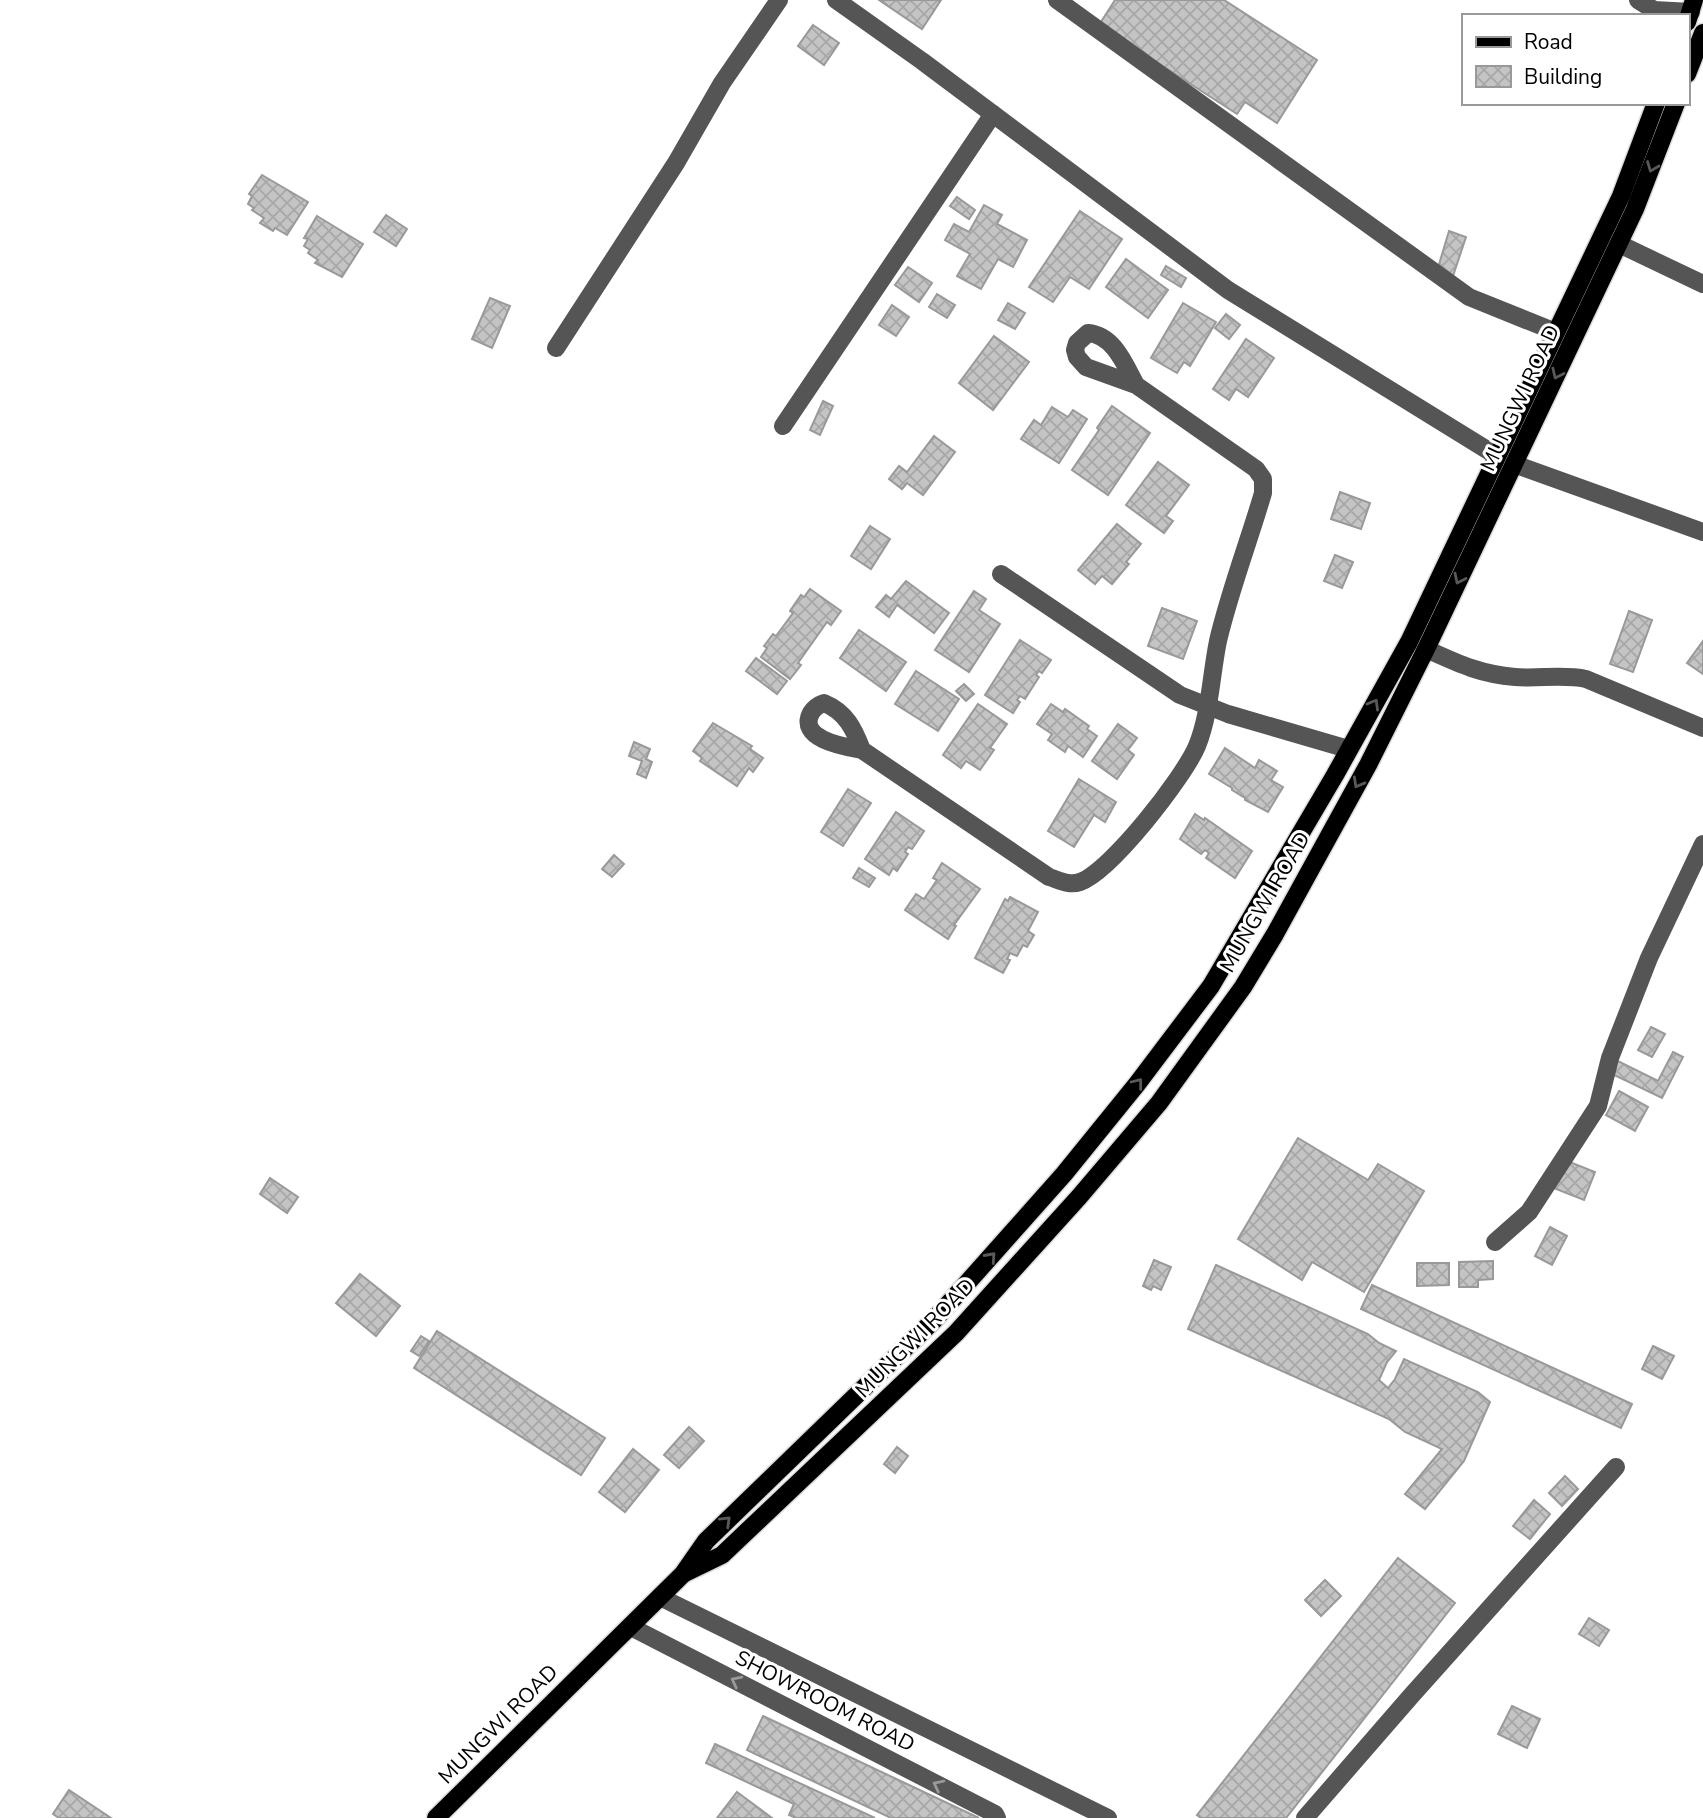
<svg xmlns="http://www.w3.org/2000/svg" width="1703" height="1818" viewBox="0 0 1703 1818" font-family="'Nunito Sans',sans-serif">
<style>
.building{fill:url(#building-cross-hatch);stroke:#999;stroke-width:2}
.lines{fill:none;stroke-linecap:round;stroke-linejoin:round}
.major-casing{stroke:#dbdbdb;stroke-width:21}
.minor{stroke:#555;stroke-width:18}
.major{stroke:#000;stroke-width:18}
.oneway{stroke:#595959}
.oneway2{stroke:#999}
.labels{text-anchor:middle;stroke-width:6;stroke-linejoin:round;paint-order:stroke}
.street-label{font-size:21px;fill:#000;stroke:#fff}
</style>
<defs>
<pattern id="building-cross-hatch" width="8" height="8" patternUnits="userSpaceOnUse" patternTransform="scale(1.75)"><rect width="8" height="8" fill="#c4c4c4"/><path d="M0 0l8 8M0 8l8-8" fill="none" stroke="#a7a7a7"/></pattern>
</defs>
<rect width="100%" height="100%" fill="#fff"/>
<g class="building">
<polygon points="879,0 941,0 922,29"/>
<polygon points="1115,0 1224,0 1317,60 1277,123 1245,102 1237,114 1099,25"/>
<polygon points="813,25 839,43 824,65 798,46"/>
<polygon points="262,175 308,202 287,235 275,228 273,231 260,223 264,218 252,210 254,208 248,204 252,196 249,194"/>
<polygon points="957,197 975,210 969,219 950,206"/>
<polygon points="984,205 1002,215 997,224 1027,240 1013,267 998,259 981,289 957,276 970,254 945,240 954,224 969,232"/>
<polygon points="1080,211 1122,239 1089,289 1070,277 1053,302 1029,287"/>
<polygon points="386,215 407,229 396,246 374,232"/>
<polygon points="317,216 363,244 342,277 315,263 318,260 308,253 310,250 304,246 308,239 304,238"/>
<polygon points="1449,231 1466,237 1453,276 1437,271"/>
<polygon points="1126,259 1168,290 1148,318 1106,287"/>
<polygon points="1166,266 1186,278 1181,287 1161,275"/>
<polygon points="908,267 932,283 919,302 895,285"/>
<polygon points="937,294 955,305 947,318 929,307"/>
<polygon points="490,298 510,306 492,348 472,339"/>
<polygon points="1008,303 1025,313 1015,329 998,320"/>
<polygon points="1183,303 1216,322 1190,366 1184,362 1177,373 1151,358"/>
<polygon points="892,305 909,317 896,336 879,325"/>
<polygon points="1226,314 1240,325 1229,339 1215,328"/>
<polygon points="994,336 1029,362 993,410 959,383"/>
<polygon points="1246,339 1274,358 1248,397 1236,389 1229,400 1213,389"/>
<polygon points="823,401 833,406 820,435 810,430"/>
<polygon points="1112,406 1150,433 1108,495 1072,470 1099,430 1097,428"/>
<polygon points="1052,407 1068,417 1073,410 1087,419 1059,463 1021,439 1034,420 1041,425"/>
<polygon points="934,436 955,452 923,495 907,483 902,489 889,479 899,466 907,472"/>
<polygon points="1158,462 1189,485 1166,516 1173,521 1164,533 1126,505"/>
<polygon points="1340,492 1370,503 1361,529 1331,519"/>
<polygon points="1117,524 1141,544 1126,562 1129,564 1112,584 1102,576 1095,584 1078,570"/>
<polygon points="870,526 890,539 871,569 851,556"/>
<polygon points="1335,555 1353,562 1342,588 1324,581"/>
<polygon points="906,581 949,613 934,633 897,605 889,617 876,607 886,595 891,599"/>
<polygon points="810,589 841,611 831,625 827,622 798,663 801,665 790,679 761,657 767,648 764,646 773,634 776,636 793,613 790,611 801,595 804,597"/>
<polygon points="974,591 986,599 979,610 1000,624 969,672 935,650"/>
<polygon points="1162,608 1197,621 1183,659 1148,646"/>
<polygon points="1629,611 1652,620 1633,672 1610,664"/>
<polygon points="859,630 906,662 886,691 840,658"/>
<polygon points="1020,640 1051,660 1042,673 1039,671 1036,675 1039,677 1025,699 1020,696 1017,700 1020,702 1013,713 985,695"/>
<polygon points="1703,641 1703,674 1687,663"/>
<polygon points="756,658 787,681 777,694 746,671"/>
<polygon points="916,671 959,699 938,731 895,704"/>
<polygon points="964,684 974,694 966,701 956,691"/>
<polygon points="978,704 1007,724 990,748 994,750 980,770 966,761 961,768 943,755"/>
<polygon points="1051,704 1063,712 1065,709 1089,726 1087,729 1097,736 1083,757 1068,746 1065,752 1048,740 1052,734 1037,724"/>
<polygon points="713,723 752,746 750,749 763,758 753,772 749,768 737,786 700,761 702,758 693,751"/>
<polygon points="1118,724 1137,738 1128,750 1134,755 1117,779 1092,761"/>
<polygon points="634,742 650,749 646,759 652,762 646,778 637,774 642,761 629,756"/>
<polygon points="1225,748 1255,768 1259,760 1277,771 1271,780 1283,787 1268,812 1245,800 1245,798 1232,790 1232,788 1209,774"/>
<polygon points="1079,779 1116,802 1105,822 1094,815 1074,847 1048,831"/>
<polygon points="848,789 871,803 843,846 821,832"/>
<polygon points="896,812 924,831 912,849 908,847 905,852 908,854 897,871 893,868 889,875 865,859"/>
<polygon points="1195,814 1204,820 1205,818 1252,851 1235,878 1206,858 1209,853 1205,850 1201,854 1180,839"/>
<polygon points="614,855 624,864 612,877 602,869"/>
<polygon points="942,863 980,889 954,925 956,926 948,939 905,910 916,894 924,899 937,880 933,878"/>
<polygon points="859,868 875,878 869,887 853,878"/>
<polygon points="1010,897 1038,912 1028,931 1034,935 1027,947 1023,945 1017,956 1010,953 1007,959 1010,960 1003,973 975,958 1005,899 1008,901"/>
<polygon points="1651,1027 1665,1034 1652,1057 1638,1050"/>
<polygon points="1673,1052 1683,1057 1662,1098 1610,1073 1616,1060 1658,1081"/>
<polygon points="1619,1091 1648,1107 1635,1131 1606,1115"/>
<polygon points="1298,1138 1368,1180 1378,1164 1424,1191 1364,1292 1312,1262 1302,1280 1238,1239"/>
<polygon points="1562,1159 1595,1172 1584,1200 1551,1187"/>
<polygon points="270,1178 298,1197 287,1213 260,1194"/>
<polygon points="1550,1227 1567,1236 1552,1265 1535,1256"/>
<polygon points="1154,1260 1171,1267 1161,1290 1153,1286 1151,1290 1143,1286"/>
<polygon points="1493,1261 1493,1279 1478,1280 1478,1287 1459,1287 1459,1262"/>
<polygon points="1417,1263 1449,1263 1449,1285 1417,1286"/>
<polygon points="1216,1265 1368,1334 1379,1343 1396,1351 1387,1362 1379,1380 1388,1388 1395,1379 1404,1359 1478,1392 1490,1402 1464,1461 1425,1509 1405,1494 1442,1449 1405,1432 1389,1419 1188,1329"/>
<polygon points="360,1274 400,1306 376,1336 336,1303"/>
<polygon points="1372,1285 1632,1404 1621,1428 1361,1309"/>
<polygon points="437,1331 605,1438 581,1475 414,1368"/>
<polygon points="421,1336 429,1341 419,1356 411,1351"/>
<polygon points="1653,1346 1674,1356 1662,1379 1642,1369"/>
<polygon points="689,1427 704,1441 679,1468 664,1455"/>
<polygon points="897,1447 908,1456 895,1473 884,1464"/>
<polygon points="633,1449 659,1470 625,1512 599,1492"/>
<polygon points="1565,1476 1578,1489 1562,1506 1549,1493"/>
<polygon points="1534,1500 1550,1514 1530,1539 1513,1526"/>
<polygon points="1398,1558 1455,1603 1286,1818 1201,1818 1197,1815"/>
<polygon points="1325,1580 1341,1596 1321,1616 1305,1600"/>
<polygon points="1589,1618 1609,1630 1599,1646 1579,1634"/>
<polygon points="1512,1706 1540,1719 1527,1748 1498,1734"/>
<polygon points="763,1716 979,1818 891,1818 747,1750"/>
<polygon points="715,1744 875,1818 796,1818 789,1815 794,1804 706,1763"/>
<polygon points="69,1790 111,1818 59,1818 53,1814"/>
<polygon points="737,1792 772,1818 717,1818"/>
</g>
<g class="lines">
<defs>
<g id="major">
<polyline points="1687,22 1694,0"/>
<polyline points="1687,74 1703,33"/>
<polyline points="685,1573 722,1555 956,1333 1079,1197 1159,1103 1243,987 1275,934 1368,765 1426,649 1635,209 1676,103"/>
<polyline points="436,1818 683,1574 706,1541 935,1319 1064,1174 1137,1084 1211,986 1335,775 1409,642 1621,196 1656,103"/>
</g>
</defs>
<use href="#major" class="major-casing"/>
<g class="minor">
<polyline points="836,0 922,61 1228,290 1497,456"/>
<polyline points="1057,0 1469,297 1556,332"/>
<polyline points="1638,0 1654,10 1691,12"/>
<polyline points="1619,244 1703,284"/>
<polyline points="556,348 676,163 722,83 779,0"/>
<polyline points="783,426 993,114"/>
<polyline points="1514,464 1703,532"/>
<polyline points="1001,574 1180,695 1228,714 1348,749"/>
<path d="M1426 649C1457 663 1479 674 1515 677 1539 679 1563 674 1586 679L1703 728"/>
<path d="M862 750C854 729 846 712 824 703 818 705 814 708 811 713 797 740 847 747 862 750L1049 877C1059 880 1069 886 1080 882 1111 871 1184 777 1197 746 1210 714 1211 675 1218 641 1229 593 1249 541 1263 493V479L1256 469 1136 385 1086 367 1077 357 1075 350 1077 343 1088 333C1114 335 1125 365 1136 385"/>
<polyline points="1495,1242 1529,1212 1598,1106 1610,1058 1649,958 1703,844"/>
<polyline points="660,1597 1108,1818"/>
<polyline points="631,1627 995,1814 997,1818"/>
<polyline points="1305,1818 1411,1696 1616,1467"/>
</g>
<use href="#major" class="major"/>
</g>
<defs><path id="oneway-chevron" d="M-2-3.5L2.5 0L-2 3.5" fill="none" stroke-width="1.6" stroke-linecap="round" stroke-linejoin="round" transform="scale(1.75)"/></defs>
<g class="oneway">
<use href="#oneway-chevron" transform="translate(1652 167) rotate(111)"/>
<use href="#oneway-chevron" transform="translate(1557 374) rotate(115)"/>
<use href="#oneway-chevron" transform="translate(1459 579) rotate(116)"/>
<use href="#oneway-chevron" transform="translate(1374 704) rotate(-60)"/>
<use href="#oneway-chevron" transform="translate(1358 783) rotate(119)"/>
<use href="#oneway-chevron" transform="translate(1138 1083) rotate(-52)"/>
<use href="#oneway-chevron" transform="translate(991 1257) rotate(-48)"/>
<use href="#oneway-chevron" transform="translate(726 1521) rotate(-44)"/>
</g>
<g class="oneway2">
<use href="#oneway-chevron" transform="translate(736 1681) rotate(-153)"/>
<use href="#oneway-chevron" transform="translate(938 1785) rotate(-153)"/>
</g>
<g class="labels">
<g class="street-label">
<text transform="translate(1520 398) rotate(-65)" y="7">MUNGWI ROAD</text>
<text transform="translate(1265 902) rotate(-60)" y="7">MUNGWI ROAD</text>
<text transform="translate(915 1338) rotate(-45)" y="7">MUNGWI ROAD</text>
<text transform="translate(825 1701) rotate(27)" y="7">SHOWROOM ROAD</text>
<text transform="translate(498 1724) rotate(-45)" y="7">MUNGWI ROAD</text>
</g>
</g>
<rect x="1462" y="14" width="228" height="91" fill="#ffffff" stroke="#999999" stroke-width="2"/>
<rect x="1476" y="37" width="35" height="10" fill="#000000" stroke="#999999" stroke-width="2"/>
<text x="1524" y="49" font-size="21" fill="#000000">Road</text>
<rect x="1476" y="66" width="35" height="21" fill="url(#building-cross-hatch)" stroke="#999999" stroke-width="2"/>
<text x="1524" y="84" font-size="21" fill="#000000">Building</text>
</svg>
